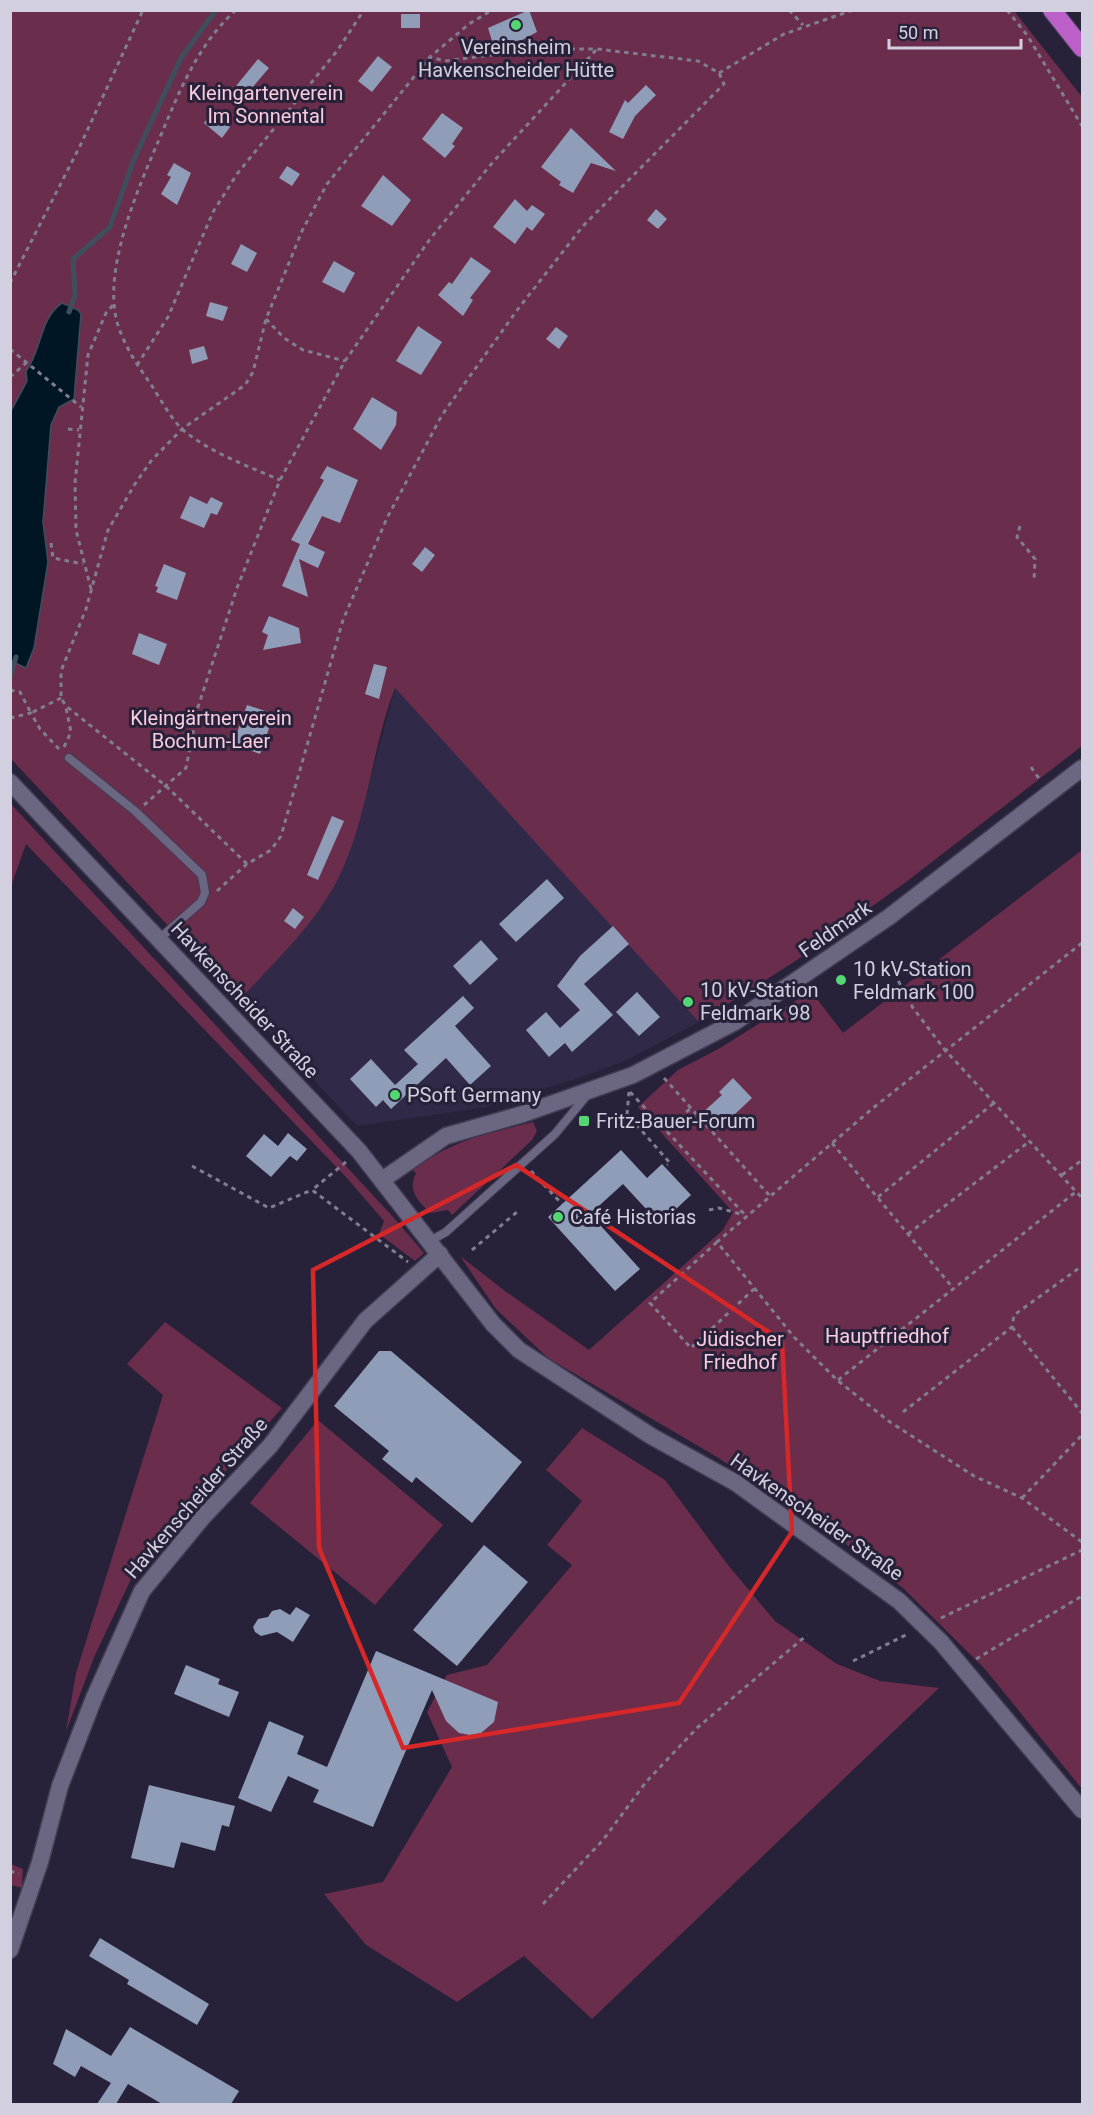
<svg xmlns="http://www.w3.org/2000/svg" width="1093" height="2115" viewBox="0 0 1093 2115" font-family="Roboto,sans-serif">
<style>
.built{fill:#302a48}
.green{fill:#6a2e4c}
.water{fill:#001625;stroke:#3f4e5d;stroke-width:1.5}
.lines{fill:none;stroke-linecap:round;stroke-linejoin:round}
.stream{stroke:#3f4e5d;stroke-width:5}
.building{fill:#8f9db9}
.lane-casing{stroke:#423d52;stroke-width:10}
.street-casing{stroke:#423d52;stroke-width:19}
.highway-casing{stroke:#423d52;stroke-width:20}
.path{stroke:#817e91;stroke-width:3;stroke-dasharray:4.5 4.5;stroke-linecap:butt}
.lane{stroke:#6b6682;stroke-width:8}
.street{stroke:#6b6682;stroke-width:16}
.highway{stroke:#ba60c8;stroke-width:18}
.street-bridge-casing{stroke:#423d52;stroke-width:19;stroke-linecap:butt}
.street-bridge{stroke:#6b6682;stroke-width:16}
.marked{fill:none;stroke:#d62828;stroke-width:4.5;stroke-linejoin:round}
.poi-dot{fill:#54d672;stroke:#272139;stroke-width:2}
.labels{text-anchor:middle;stroke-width:6;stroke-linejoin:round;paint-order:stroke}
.poi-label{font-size:20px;fill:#d2d0e0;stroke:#272139;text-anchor:start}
.park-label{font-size:20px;fill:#faccdf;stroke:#272139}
.street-label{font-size:20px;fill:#d2d0e0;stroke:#272139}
</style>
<rect width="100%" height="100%" fill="#272139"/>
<polygon class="built" points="395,688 568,876 797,960 699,1022 629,1059 588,1075 487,1107 357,1126 239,1001 323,904 342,867 356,832"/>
<g class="green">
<path d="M11 11H1014L1082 97V746L906 882 797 960 699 1022 395 688C368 758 367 841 323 904 300 939 267 969 239 1001L11 759Z"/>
<polygon points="11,804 394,1218 424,1253 415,1261 379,1234 384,1221 346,1177 26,844 11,886"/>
<polygon points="1082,850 1082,1789 985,1669 903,1588 843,1542 717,1457 548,1358 496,1309 460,1256 505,1291 589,1350 723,1230 733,1212 638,1107 678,1070 720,1048 811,991 843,1033"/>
<path d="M533 1122 537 1131 532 1140 452 1215 448 1210 431 1213C418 1202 407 1190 416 1173L412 1170C454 1139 484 1135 533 1122Z"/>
<polygon points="165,1322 282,1408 133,1575 95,1655 66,1731 76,1673 163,1395 127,1364"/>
<polygon points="318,1420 443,1525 375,1605 250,1503"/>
<polygon points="582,1428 665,1480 728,1565 775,1621 837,1664 880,1681 939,1688 592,2019 524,1956 457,2002 366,1945 324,1894 383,1882 452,1767 427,1712 447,1675 487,1665 572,1565 547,1545 582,1501 546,1470"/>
<polygon points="11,1864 23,1869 22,1888 11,1885"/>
</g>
<path class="water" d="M62 303 78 310 81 314 74 399 59 407 51 425 43 522 48 562 34 648 26 668 11 661V411L27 381 26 371C41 353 40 317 62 303Z"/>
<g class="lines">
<g class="stream">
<polyline points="69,312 75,296 73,259 110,227 134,159 181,58 216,10"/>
<polyline points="10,677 16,657"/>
</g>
</g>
<g class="building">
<polygon points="529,10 537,32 522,40 493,44 488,28"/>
<rect x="401" y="14" width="19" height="14"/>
<polygon points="378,56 392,67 372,92 358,81"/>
<polygon points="258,59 269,68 246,95 236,86"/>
<polygon points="646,85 656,95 635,116 623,139 609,132 625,100 628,103"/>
<polygon points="212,112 230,127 222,138 204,123"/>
<polygon points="442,113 463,128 452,144 455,146 445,158 422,139"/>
<polygon points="571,128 616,171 591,163 573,193 559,185 561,182 541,167"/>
<polygon points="174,163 191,173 177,205 161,194 171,177 167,175"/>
<polygon points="287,166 300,174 292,186 279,178"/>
<polygon points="383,175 411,200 392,226 361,206"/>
<polygon points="515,199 527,211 532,205 545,214 532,231 527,227 515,244 493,227"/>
<polygon points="656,209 667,219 658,229 647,220"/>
<polygon points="241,244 257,253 247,272 231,264"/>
<polygon points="471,257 491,271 470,298 473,300 463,316 438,295 449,282 452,284"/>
<polygon points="334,261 355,273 344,293 322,282"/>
<polygon points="210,302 228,307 223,321 206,316"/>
<polygon points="418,326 442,342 421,375 396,361"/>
<polygon points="556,327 568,336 559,349 546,339"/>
<polygon points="204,346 208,359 192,364 189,350"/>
<polygon points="372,397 397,412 396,425 381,450 353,429"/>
<polygon points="327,466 358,480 340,523 322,516 308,544 325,552 318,568 299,559 308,597 282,586 300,544 291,540 324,480 320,478"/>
<polygon points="190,496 207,504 211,497 223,503 217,515 211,513 204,528 180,518"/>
<polygon points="425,547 435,555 422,572 412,564"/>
<polygon points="164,564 186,573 177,600 156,592 158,587 155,586"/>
<polygon points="269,616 299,628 301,643 263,650 268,635 262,632"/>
<polygon points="139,633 167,644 159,665 132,654"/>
<polygon points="374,664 387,667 379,699 365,694"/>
<polygon points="247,705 274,714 260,754 233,744"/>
<polygon points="332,816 344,821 318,880 307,875"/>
<polygon points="547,879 564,898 516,942 499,924"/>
<polygon points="293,908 304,917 295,929 284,921"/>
<polygon points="613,926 629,944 584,984 613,1015 572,1052 565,1043 549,1057 526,1030 546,1012 560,1028 580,1010 557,986 580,956"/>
<polygon points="481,940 498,959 470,985 453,966"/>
<polygon points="637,992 660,1017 639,1036 616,1012"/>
<polygon points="463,996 474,1008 455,1026 491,1066 470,1085 446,1058 391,1109 383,1100 376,1107 350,1079 371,1059 395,1085 418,1064 404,1050"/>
<polygon points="733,1078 752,1098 717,1131 701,1114 722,1095 719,1092"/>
<polygon points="288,1133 307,1149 297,1161 290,1156 271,1177 246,1156 264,1134 278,1146"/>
<polygon points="621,1150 647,1178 662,1164 691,1195 660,1224 623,1184 590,1214 640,1269 615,1291 548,1217"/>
<polygon points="379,1351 391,1351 522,1462 472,1523 416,1477 412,1483 382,1459 389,1451 334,1406"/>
<polygon points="484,1545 528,1582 457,1666 413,1630"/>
<polygon points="296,1607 310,1615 293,1642 277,1632 261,1636 255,1632 253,1627 258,1619 268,1617 272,1611 280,1609 290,1615"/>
<polygon points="376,1651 498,1702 494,1722 481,1733 470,1735 459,1733 446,1721 432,1690 373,1827 313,1802 319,1790 288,1776 271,1812 238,1798 269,1721 304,1736 297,1754 327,1767"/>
<polygon points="186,1665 220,1679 218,1684 239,1692 229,1717 174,1694"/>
<polygon points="149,1785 235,1806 229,1827 222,1825 215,1851 181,1842 174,1868 131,1858"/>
<polygon points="100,1938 209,2004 197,2025 127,1984 129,1980 89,1956"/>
<polygon points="130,2027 239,2091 231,2104 162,2104 128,2084 116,2104 97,2104 111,2083 81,2066 75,2077 53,2064 66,2029 111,2056"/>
</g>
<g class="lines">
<defs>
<g id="lane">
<polyline points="69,758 135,811 202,875 205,893 201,902 159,939"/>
<polyline points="430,1241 446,1232 555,1134 588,1094"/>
</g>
<g id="street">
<polyline points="10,782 359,1151 493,1324 519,1350 651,1436 736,1483 899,1601"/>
<polyline points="382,1180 446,1136 523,1114 633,1075 735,1022 889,917 1082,768"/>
<polyline points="941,1642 1082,1810"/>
<polyline points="10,1950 40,1862 60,1786 94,1698 142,1591 203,1517 270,1446 365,1321 440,1254"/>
</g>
<polyline id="highway" points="1052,10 1082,48"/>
</defs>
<use href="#lane" class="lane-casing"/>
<use href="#street" class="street-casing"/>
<use href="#highway" class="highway-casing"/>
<g class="path">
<path d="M236 10C196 46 178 95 158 142 137 191 103 269 117 322 124 346 138 366 152 386 161 400 171 419 183 430 211 453 248 466 280 480"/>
<polyline points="789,10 803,25"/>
<polyline points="1007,10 1027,35 1082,126"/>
<polyline points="719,73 784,34 853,10"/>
<polyline points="10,283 80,146 143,10"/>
<polyline points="266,319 284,338 303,350 345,361"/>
<polyline points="10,349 81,407"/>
<polyline points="137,365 168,317 213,212 237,174 337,51 364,10"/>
<polyline points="10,377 26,363"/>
<polyline points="68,429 79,430"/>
<polyline points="1020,526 1017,537 1035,559 1034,580"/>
<polyline points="51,543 53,558 83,564"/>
<polyline points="91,589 76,530 75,483 88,355 106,313 113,305"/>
<polyline points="10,690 20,692 31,713 61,698"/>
<polyline points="10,718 31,713 40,729 61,751"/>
<polyline points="64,747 71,732 66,708"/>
<polyline points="1031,767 1040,780"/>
<polyline points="144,805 186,768 198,707 237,588 280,480 345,361 430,239 493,162 597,49"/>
<polyline points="247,864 166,786 66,706 61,698 61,671 86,609 108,530 135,484 151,461 182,429 245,385 253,372 266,319 302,231 327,184 430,57 469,24 492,10"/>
<polyline points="217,891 247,864 271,850 281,836 343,620 387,518 442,415 518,309 583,226 724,84 719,73 698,61 597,49 538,49 445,61 430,57"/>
<polyline points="1082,943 873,1108 717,1242 794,1337 837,1380 890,1422 974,1476 1022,1498 1082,1542"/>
<polyline points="894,973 913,1008 945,1050 1082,1198"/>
<polyline points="664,1078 769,1195"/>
<polyline points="629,1092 627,1114 670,1163 667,1165"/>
<polyline points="630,1092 746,1216"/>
<polyline points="666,1130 691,1108"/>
<polyline points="832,1143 953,1288"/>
<polyline points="346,1162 312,1190 408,1262"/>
<polyline points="192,1166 269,1208 312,1190"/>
<polyline points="531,1171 562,1204"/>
<polyline points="1062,1175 1082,1160"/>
<polyline points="878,1197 994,1103"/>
<polyline points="709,1210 719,1208 744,1215"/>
<polyline points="908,1234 1030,1141"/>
<polyline points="717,1242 650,1303 691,1348 754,1289"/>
<polyline points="472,1250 517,1212"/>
<polyline points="1012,1327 1082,1413"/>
<polyline points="838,1380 1077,1191"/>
<polyline points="903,1412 1012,1327 1014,1315 1082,1266"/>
<polyline points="1022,1498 1082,1435"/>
<polyline points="941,1618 1082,1550"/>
<polyline points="976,1659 1082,1596"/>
<polyline points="853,1661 908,1634"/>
<polyline points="10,1871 19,1874"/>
<polyline points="543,1904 603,1840 646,1782 697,1728 807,1635"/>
</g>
<use href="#lane" class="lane"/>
<use href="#street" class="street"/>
<use href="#highway" class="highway"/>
<defs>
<polyline id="street-bridge" points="899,1601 941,1642"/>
</defs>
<use href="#street-bridge" class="street-bridge-casing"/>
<use href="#street-bridge" class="street-bridge"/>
</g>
<path class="marked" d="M516 1165 782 1341 792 1532 679 1703 403 1748 319 1548 313 1270Z"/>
<g class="poi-dot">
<circle cx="516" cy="25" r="6"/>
<circle cx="841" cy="980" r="6"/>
<circle cx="688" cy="1002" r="6"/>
<circle cx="395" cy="1095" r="6"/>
<rect x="578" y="1115" width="12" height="12" rx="3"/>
<circle cx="558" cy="1217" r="6"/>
</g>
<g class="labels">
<g class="poi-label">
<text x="516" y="54" text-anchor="middle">Vereinsheim<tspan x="516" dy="23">Havkenscheider Hütte</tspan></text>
<text x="853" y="976">10 kV-Station<tspan x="853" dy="23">Feldmark 100</tspan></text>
<text x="700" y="997">10 kV-Station<tspan x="700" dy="23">Feldmark 98</tspan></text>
<text x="407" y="1102">PSoft Germany</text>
<text x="596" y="1128">Fritz-Bauer-Forum</text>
<text x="570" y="1224">Café Historias</text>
</g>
<g class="park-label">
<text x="266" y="100">Kleingartenverein<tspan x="266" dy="23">Im Sonnental</tspan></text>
<text x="211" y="725">Kleingärtnerverein<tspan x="211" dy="23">Bochum-Laer</tspan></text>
<text x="887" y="1343">Hauptfriedhof</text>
<text x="740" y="1346">Jüdischer<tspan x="740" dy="23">Friedhof</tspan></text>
</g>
<g class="street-label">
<text transform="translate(835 929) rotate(-35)" y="7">Feldmark</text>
<text transform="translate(245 1000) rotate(47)" y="7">Havkenscheider Straße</text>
<text transform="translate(196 1498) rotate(-49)" y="7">Havkenscheider Straße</text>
<text transform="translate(817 1517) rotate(35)" y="7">Havkenscheider Straße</text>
</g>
</g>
<rect width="1093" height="2115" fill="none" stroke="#d2d0e0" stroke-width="24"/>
<path d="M889 39v9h132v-9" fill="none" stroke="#d2d0e0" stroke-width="3"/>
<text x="898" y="39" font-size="18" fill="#d2d0e0" stroke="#272139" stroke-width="4.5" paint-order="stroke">50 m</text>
</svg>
